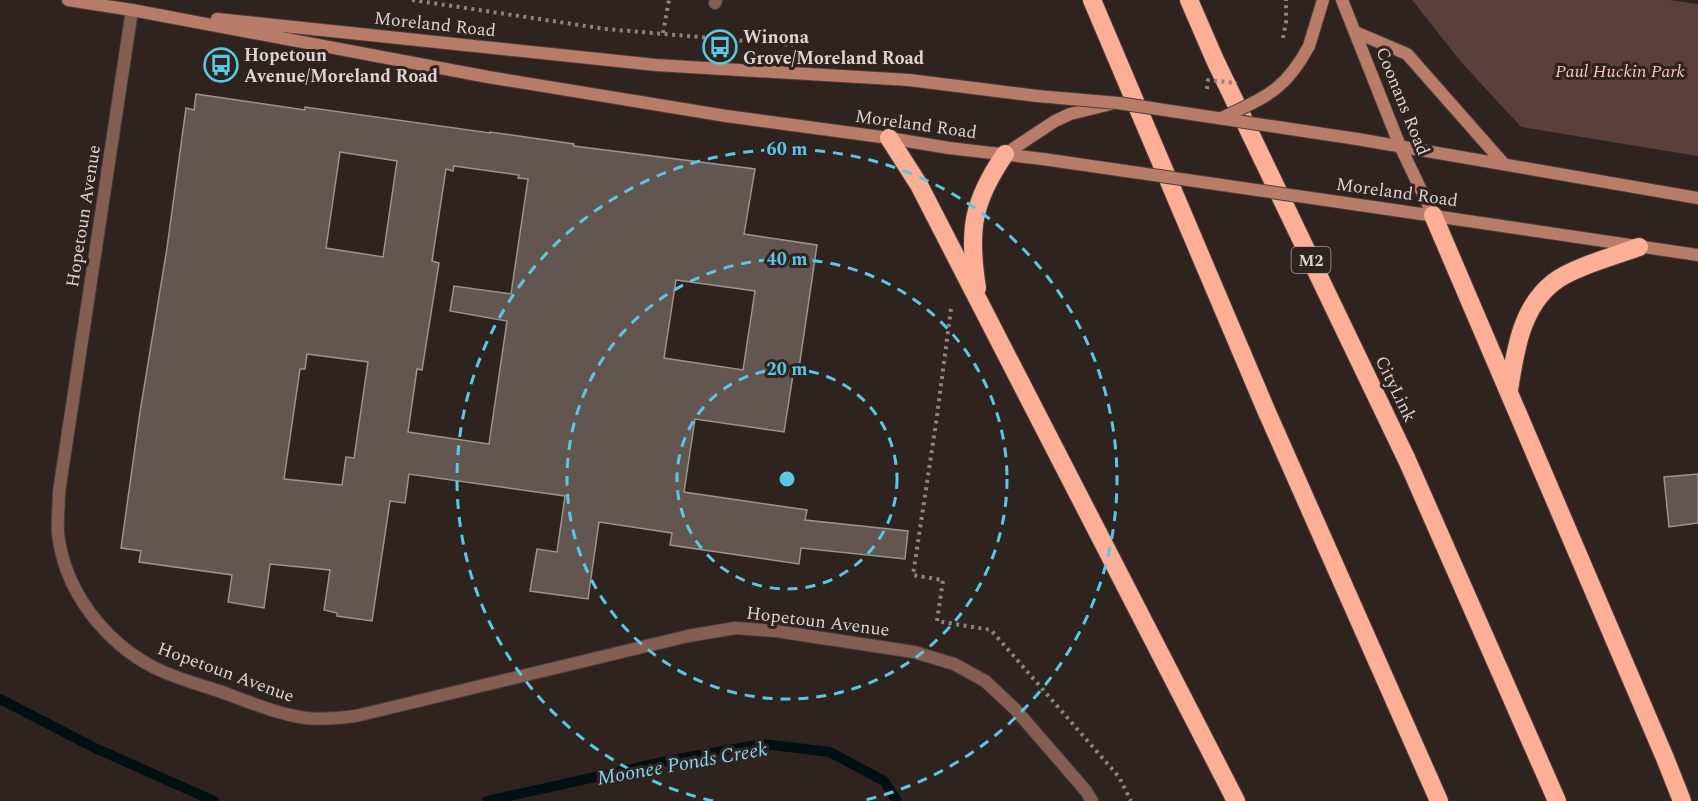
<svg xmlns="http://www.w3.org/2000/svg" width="1698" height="801" viewBox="0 0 1698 801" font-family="Spectral,serif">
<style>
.green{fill:#5a4038}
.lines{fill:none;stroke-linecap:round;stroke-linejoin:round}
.stream{stroke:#021014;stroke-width:10}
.building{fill:#635651;stroke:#9f918c;stroke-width:1.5;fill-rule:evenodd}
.street-casing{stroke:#4b3f3c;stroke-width:14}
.secondary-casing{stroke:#4b3f3c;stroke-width:14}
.highway-casing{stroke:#4b3f3c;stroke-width:20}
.path{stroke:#8d8381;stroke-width:4;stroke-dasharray:3 4.5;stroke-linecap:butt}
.street{stroke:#845e51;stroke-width:12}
.secondary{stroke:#b97c68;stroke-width:12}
.highway{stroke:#fcaf95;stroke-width:18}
.secondary-bridge-casing{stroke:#4b3f3c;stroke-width:14;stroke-linecap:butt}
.path-bridge{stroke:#8d8381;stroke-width:4;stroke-dasharray:3 4.5;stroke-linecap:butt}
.secondary-bridge{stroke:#b97c68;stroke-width:12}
.ring{fill:none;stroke:#58c9e3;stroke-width:3;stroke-dasharray:10 8}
.labels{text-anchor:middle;stroke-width:6;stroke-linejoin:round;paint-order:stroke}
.shield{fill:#2f2320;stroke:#a89f9d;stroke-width:1.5}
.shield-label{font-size:16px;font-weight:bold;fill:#dcd4d2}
.street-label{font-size:18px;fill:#dcd4d2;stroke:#2f2320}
.poi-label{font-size:18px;font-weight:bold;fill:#dcd4d2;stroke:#2f2320;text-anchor:start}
.park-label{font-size:18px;font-style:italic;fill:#fcc2ae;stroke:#2f2320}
.water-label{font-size:20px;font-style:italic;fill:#80d9f0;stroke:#2f2320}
.centre{fill:#58c9e3;stroke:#2f2320;stroke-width:3}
.ring-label{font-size:18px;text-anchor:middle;font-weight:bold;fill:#58c9e3;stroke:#2f2320;stroke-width:6;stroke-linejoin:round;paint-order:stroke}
</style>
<rect width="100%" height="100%" fill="#2f2320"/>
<polygon class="green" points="1412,0 1668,0 1698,4 1698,156 1521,127 1462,63"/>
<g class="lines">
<g class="stream">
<polyline points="0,699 95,748 214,801"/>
<polyline points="487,801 672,760 763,744 830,752 884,781 897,801"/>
</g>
</g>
<g class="building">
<path d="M196 94 305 110V107L490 133V132L574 144V146L755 169 744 234 817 245 798 375H793L784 432 695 419 684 492 807 510 805 520 908 531 905 559 801 548 799 564 670 545 672 533 599 522 588 599 530 591 537 549 557 552 565 496 409 474 405 503 390 501 372 621 337 616V613L324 610 330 570 270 564 264 608 228 602 232 575 139 562 141 551 121 548 140 412 167 248 186 108 194 110ZM340 152 397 161 383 257 326 248ZM454 166 519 175 518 178 528 179 511 294 454 286 450 311 507 321 489 444 408 432 417 369 422 370 439 263 432 261 446 169 453 171ZM676 280 755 291 743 370 664 358ZM307 354 368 362 354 458 346 457 342 485 284 479 300 369H305Z"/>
<polygon points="1698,474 1698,523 1669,527 1664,477"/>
</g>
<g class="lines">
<defs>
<g id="street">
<polyline points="715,3 716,0"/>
<path d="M132 10 59 492C59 505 57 520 58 533 64 590 104 642 155 668 175 678 198 684 219 691 247 701 276 714 306 718 322 720 339 718 356 716L688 636 735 628 776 631 914 652 954 664 985 681 1015 709 1086 791 1092 801"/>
</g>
<g id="secondary">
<polyline points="68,0 132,10 488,77 726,116 889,138 949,148 1043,159"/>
<polyline points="1342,0 1400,146 1433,215"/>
<polyline points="217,19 656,65 909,80 1037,96"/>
<polyline points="1355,32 1407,54 1504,164"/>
<polyline points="1309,46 1323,0"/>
<polyline points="1357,139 1698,198"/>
<polyline points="1005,154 1055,121 1070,114 1111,104"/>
<polyline points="1387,209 1698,255"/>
</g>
<g id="highway">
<polyline points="1092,0 1266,410 1439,801"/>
<polyline points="1189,0 1215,60 1407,460 1557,801"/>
<polyline points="889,138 919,185 1236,801"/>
<polyline points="1433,215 1665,758 1682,801"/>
<path d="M977 288C968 231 972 202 1005 154"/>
<path d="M1509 390C1515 352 1521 307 1554 282 1571 268 1617 255 1639 247"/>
</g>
</defs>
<use href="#street" class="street-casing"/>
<use href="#secondary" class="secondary-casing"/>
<use href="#highway" class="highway-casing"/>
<g class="path">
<polyline points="412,0 606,29 793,45"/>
<polyline points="1286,0 1286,1"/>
<polyline points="663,33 669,0"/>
<polyline points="951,309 936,423 913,575 943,580 937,621 991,630 1119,777 1131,801"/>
</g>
<use href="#street" class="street"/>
<use href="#secondary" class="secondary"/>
<use href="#highway" class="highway"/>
<defs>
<g id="secondary-bridge">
<polyline points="1037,96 1118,103 1357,139"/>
<path d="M1222 118C1265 97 1285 91 1309 46"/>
<polyline points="1043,159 1387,209"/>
</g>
</defs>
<use href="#secondary-bridge" class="secondary-bridge-casing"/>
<g class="path-bridge">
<polyline points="1283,38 1286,22 1286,1"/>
<polyline points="1207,89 1208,80 1237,83"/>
</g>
<use href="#secondary-bridge" class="secondary-bridge"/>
</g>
<g class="ring">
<circle cx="787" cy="479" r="110"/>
<circle cx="787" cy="479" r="220"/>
<path d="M713 801A330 330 0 1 1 861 801"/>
</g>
<defs>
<symbol id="bus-ring" viewBox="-11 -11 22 22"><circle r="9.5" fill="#2f2320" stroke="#58c9e3" stroke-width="1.5"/><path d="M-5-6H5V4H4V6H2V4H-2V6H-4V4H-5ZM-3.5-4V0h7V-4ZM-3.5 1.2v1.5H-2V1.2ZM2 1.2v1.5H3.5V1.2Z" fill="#58c9e3"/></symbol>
</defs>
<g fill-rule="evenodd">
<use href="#bus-ring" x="701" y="28" width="38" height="38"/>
<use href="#bus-ring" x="202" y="46" width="38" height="38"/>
</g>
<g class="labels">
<rect class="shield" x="1291.5" y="247" width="39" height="26" rx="4.5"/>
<g class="shield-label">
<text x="1311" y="266">M2</text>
</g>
<g class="street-label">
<text transform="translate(435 24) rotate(6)" y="6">Moreland Road</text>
<text transform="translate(1403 101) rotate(68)" y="6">Coonans Road</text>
<text transform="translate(916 124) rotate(8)" y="6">Moreland Road</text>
<text transform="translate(1397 192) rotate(8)" y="6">Moreland Road</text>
<text transform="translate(83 216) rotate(-81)" y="6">Hopetoun Avenue</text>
<text transform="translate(1396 389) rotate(64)" y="6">CityLink</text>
<text transform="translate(818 621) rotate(7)" y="6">Hopetoun Avenue</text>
<text transform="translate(226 672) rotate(20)" y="6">Hopetoun Avenue</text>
</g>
<g class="poi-label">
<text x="743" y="43">Winona<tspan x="743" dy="21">Grove/Moreland Road</tspan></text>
<text x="244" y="61">Hopetoun<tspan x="244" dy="21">Avenue/Moreland Road</tspan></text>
</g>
<g class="park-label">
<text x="1620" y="77">Paul Huckin Park</text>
</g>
<g class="water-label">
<text transform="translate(682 763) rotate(-10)" y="7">Moonee Ponds Creek</text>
</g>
</g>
<circle cx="787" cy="479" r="9" class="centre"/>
<g class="ring-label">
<text x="787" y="155">60 m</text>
<text x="787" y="265">40 m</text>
<text x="787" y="375">20 m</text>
</g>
</svg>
